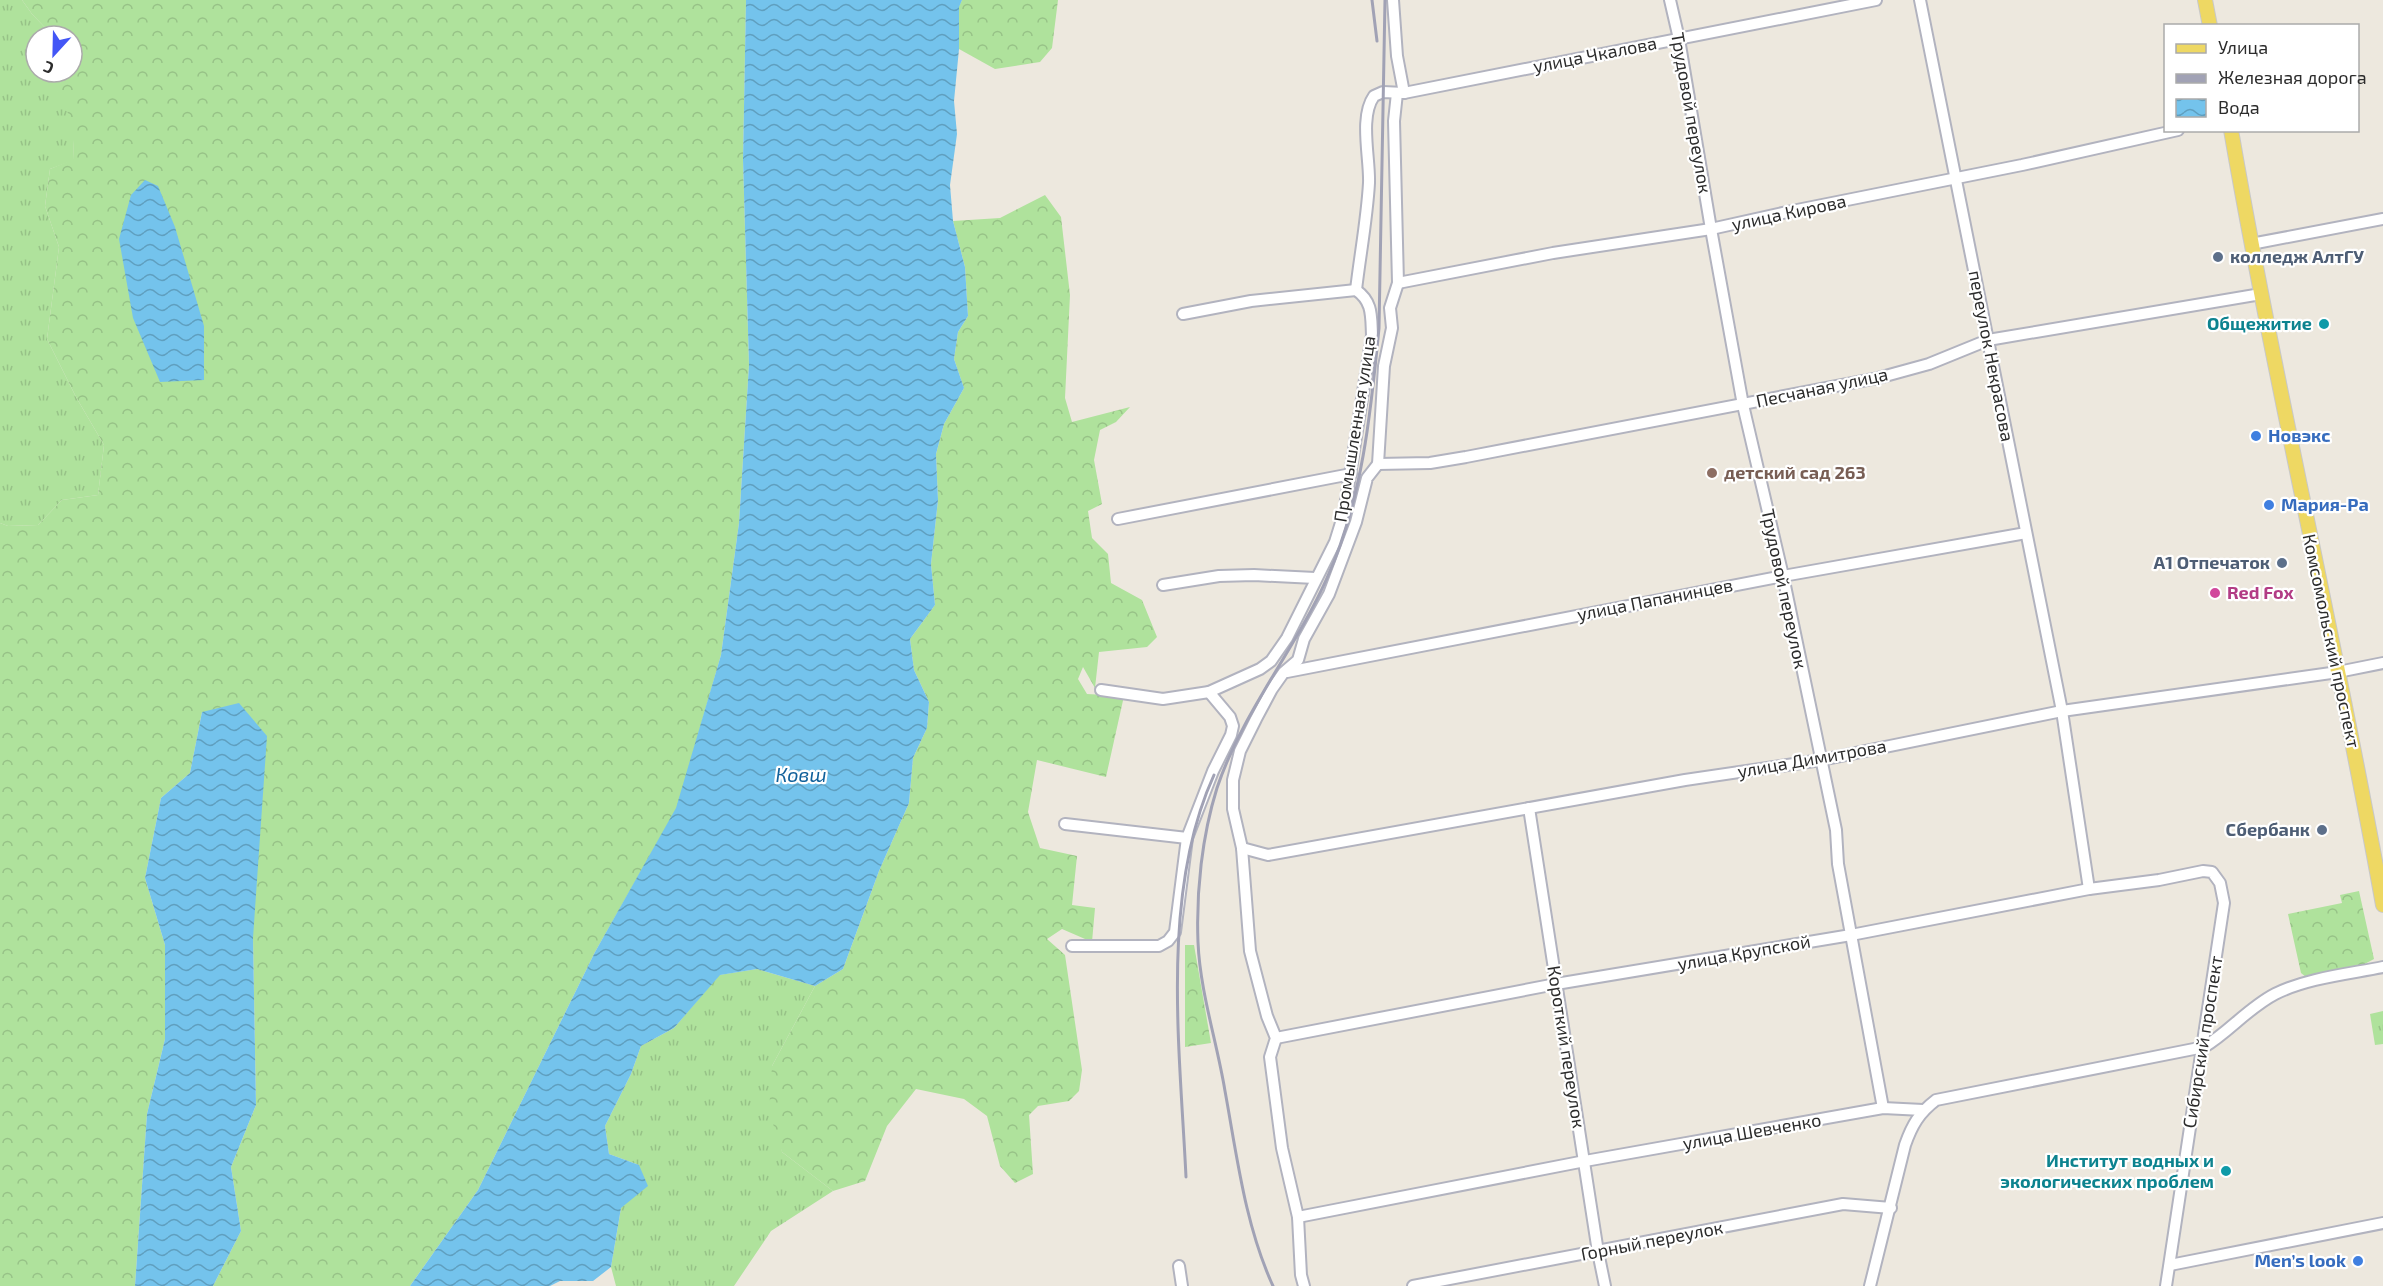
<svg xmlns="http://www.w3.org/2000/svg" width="2383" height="1286" viewBox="0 0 2383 1286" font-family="'Exo 2',sans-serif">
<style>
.grass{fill:url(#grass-tufts)}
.forest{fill:url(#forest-crowns)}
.water{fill:url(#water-waves)}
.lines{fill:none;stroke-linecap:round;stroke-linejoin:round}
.minor-casing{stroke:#b2b3bf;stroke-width:14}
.major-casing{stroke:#c8c8c8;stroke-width:16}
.minor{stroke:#fff;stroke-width:10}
.major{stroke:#eed863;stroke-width:14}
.rail{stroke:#a1a2b5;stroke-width:3}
.service-dot{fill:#5c6f8a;stroke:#fff;stroke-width:2}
.culture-dot{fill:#0f9aa8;stroke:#fff;stroke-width:2}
.shop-dot{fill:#3f7fe0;stroke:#fff;stroke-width:2}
.education-dot{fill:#8d6e63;stroke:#fff;stroke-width:2}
.hotel-dot{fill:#d1479c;stroke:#fff;stroke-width:2}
.labels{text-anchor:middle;stroke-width:4.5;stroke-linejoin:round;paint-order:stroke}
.street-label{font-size:18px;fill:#2c2c2c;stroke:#fff}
.service-label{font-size:18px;font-weight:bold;fill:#4e5e75;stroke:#fff;text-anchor:end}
.culture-label{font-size:18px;font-weight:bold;fill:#0d838f;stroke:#fff;text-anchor:end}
.shop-label{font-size:18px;font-weight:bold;fill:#366cbe;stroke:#fff;text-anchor:start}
.education-label{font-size:18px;font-weight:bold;fill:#785e54;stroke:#fff;text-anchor:start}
.hotel-label{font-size:18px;font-weight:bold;fill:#b23c85;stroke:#fff;text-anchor:start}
.water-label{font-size:20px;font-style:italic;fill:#11619b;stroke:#fff}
</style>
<defs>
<pattern id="grass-tufts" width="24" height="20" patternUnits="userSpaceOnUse" patternTransform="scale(1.5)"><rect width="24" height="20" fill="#afe29c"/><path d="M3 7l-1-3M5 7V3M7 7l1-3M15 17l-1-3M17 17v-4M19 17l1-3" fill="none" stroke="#97c287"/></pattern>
<pattern id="forest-crowns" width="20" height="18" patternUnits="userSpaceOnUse" patternTransform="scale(1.5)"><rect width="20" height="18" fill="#afe29c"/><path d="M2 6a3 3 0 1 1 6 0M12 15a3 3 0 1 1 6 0" fill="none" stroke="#97c287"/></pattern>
<pattern id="water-waves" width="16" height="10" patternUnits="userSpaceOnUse" patternTransform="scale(1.5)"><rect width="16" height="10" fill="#74c3ec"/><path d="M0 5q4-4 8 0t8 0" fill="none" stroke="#5f9fbf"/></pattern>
</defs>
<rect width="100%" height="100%" fill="#ede8de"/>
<g class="grass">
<polygon points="0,0 22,0 32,14 53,36 36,36 36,72 45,72 64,101 73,126 74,160 50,169 45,206 59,247 47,339 76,397 104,445 98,495 62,500 38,525 8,526 0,523"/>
<polygon points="757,969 815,986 772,1066 782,1152 833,1191 771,1231 734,1286 616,1286 611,1267 621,1208 639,1165 609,1154 605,1126 631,1074 641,1046 674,1028 719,975"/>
<polygon points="2383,1011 2383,1044 2375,1045 2370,1014"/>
</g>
<g class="forest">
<path d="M22 0H746L743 160 749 365 739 523 721 655 677 808 595 952 478 1190 410 1286H213L241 1231 231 1167 256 1105 253 938 202 712 190 773 161 798 145 878 165 945V1039L147 1114 135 1286H0V523L8 526 38 525 62 500 98 495 104 445 76 397 47 339 59 247 45 206 50 169 74 159C73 117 69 108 45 74L72 72V36H53L32 14Z"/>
<polygon points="962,0 1058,0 1052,48 1040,62 995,69 959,49 959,6"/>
<polygon points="1045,195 1061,217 1070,295 1065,398 1072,422 1130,407 1116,422 1100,430 1094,460 1102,504 1088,511 1092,538 1108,554 1111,583 1142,600 1157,637 1147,647 1099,652 1095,688 1083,667 1078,679 1087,694 1124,696 1106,777 1037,760 1028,812 1040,848 1077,856 1072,905 1095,908 1092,942 1062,929 1047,939 1065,955 1082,1070 1079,1091 1069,1101 1038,1106 1029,1115 1033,1174 1015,1183 1000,1166 987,1116 964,1099 916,1089 887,1126 865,1181 833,1191 782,1152 769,1111 772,1066 815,986 843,969 879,871 909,803 913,758 927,728 929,702 914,670 910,639 935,605 931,564 938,500 936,454 944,424 964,388 954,359 958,332 968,316 965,267 953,221 1000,218"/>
<polygon points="2359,891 2374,959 2361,966 2306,977 2301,973 2288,914 2342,903 2340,895"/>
<polygon points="1185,945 1194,945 1211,1043 1185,1047"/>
</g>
<g class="water">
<polygon points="746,0 962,0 959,7 959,49 954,101 957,134 950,185 953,221 965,267 968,316 958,332 954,359 964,388 944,424 936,454 938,500 931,564 935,605 910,639 914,670 929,702 927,728 913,758 909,803 879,871 843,969 815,986 757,969 720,975 674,1028 641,1046 631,1074 605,1126 609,1154 639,1165 648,1186 621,1208 611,1267 593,1281 560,1281 550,1286 410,1286 478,1190 595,952 676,808 721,655 739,523 749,365 743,160"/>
<polygon points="145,180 158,186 175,227 204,326 204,380 160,382 133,318 119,239 131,195"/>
<polygon points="239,703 267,736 253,938 256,1105 231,1167 241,1231 213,1286 135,1286 147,1114 165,1039 165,945 145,878 161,798 190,773 202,712"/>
</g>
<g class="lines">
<defs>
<g id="minor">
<polyline points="1393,0 1397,56 1404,93"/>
<polyline points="1670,0 1679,39 1711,229 1743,405 1783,576 1836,830 1838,864 1883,1108"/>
<polyline points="1920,0 2062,711 2089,889"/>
<polyline points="2251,244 2383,219"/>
<polyline points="1398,283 1553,253 1711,229 1787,212 2022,165 2178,130"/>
<path d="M1356 290C1360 255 1367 219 1369 183 1370 158 1359 117 1374 96L1383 92 1404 93 1876 0"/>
<polyline points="1183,314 1251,301 1356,290"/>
<polyline points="1378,464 1430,463 1466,457 1878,378 1929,364 1988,340 2261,294"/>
<polyline points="1378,464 1384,366 1392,328 1390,308 1398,283 1394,121 1397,93"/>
<polyline points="1118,519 1351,474"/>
<polyline points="1163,585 1219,576 1254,575 1315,578"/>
<polyline points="1287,672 1783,576 2026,533"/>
<polyline points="1101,690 1163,699 1209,692"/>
<polyline points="1529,808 1598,1252 1605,1286"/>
<polyline points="1065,824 1187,838"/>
<polyline points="1242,848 1268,855 1685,780 1821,760 2062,711 2338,672 2383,663"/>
<path d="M1072 946H1159L1168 941 1175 932 1187 838 1213 771 1231 735 1233 726 1230 717 1209 692 1260 669 1271 661 1287 638 1335 542 1344 513 1372 335C1371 316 1373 302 1356 290"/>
<polyline points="1276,1038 1556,984 1851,935 2089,889 2159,880 2203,871 2212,872 2220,883 2224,903 2166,1286"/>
<polyline points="1298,1217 1585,1161 1883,1108 1923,1110"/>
<polyline points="2170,1265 2383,1223"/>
<polyline points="1179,1266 1182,1286"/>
<polyline points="1304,1286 1301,1275 1298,1217 1282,1148 1270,1057 1276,1038 1267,1016 1250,951 1242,848 1233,809 1233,780 1240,751 1256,719 1272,689 1284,672 1298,660 1304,639 1329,594 1356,522 1367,478 1378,464"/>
<polyline points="1413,1286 1843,1204 1891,1208"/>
<path d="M1870 1286 1905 1145C1912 1125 1919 1113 1936 1100L2204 1047C2229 1032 2248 1008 2275 994 2307 978 2348 974 2383 967"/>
</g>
<g id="major">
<polyline points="2205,0 2210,26"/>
<path d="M2231 130C2276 390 2337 646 2383 905"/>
</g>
</defs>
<use href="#minor" class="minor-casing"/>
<use href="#major" class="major-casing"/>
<use href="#minor" class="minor"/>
<use href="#major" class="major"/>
<g class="rail">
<polyline points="1372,0 1377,41"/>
<path d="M1186 1177C1180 1050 1160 893 1214 775"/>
<path d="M1273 1286C1245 1225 1237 1156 1225 1091 1217 1042 1200 992 1198 942 1196 892 1202 836 1217 788 1242 713 1295 650 1327 578 1362 501 1371 412 1379 328L1385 0"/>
</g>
</g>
<g class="service-dot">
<circle cx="2218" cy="257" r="6"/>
<circle cx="2282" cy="563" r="6"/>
<circle cx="2322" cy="830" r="6"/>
</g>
<g class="culture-dot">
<circle cx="2324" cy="324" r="6"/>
<circle cx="2226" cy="1171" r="6"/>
</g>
<g class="shop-dot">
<circle cx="2256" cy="436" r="6"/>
<circle cx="2269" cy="505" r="6"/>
<circle cx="2358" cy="1261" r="6"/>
</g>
<circle class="education-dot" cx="1712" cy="473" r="6"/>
<circle class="hotel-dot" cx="2215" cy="593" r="6"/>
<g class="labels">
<g class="street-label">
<text transform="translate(1595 55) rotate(-11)" y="6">улица Чкалова</text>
<text transform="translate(1691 113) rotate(80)" y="6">Трудовой переулок</text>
<text transform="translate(1789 213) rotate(-12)" y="6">улица Кирова</text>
<text transform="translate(1991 356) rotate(79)" y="6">переулок Некрасова</text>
<text transform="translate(1822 388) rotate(-12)" y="6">Песчаная улица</text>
<text transform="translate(1355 429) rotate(-81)" y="6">Промышленная улица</text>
<text transform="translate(1784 589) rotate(78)" y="6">Трудовой переулок</text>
<text transform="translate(1655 600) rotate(-11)" y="6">улица Папанинцев</text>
<text transform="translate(2331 641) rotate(78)" y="6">Комсомольский проспект</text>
<text transform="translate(1812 759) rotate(-10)" y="6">улица Димитрова</text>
<text transform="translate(1744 953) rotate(-10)" y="6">улица Крупской</text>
<text transform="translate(2203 1042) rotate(-81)" y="6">Сибирский проспект</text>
<text transform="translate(1566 1047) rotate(81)" y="6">Короткий переулок</text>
<text transform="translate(1752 1132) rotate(-10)" y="6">улица Шевченко</text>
<text transform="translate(1652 1241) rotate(-11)" y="6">Горный переулок</text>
</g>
<g class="service-label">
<text x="2230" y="263" text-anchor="start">колледж АлтГУ</text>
<text x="2270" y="569">А1 Отпечаток</text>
<text x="2310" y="836">Сбербанк</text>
</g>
<g class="culture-label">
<text x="2312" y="330">Общежитие</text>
<text x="2214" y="1167">Институт водных и<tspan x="2214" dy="21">экологических проблем</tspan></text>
</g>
<g class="shop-label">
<text x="2268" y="442">Новэкс</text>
<text x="2281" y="511">Мария-Ра</text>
<text x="2346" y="1267" text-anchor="end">Men’s look</text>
</g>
<g class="education-label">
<text x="1724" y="479">детский сад 263</text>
</g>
<g class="hotel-label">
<text x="2227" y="599">Red Fox</text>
</g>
<g class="water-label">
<text x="801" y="782">Ковш</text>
</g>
</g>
<rect x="2164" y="24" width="195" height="108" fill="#ffffff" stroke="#ababab" stroke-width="1.5"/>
<rect x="2176" y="44" width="30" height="9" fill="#eed863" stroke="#ababab" stroke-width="1.5"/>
<text x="2218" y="54" font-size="18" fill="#2c2c2c">Улица</text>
<rect x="2176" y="74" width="30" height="9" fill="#a1a2b5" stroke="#ababab" stroke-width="1.5"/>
<text x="2218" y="84" font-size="18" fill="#2c2c2c">Железная дорога</text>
<rect x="2176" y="99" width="30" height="18" fill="url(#water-waves)" stroke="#ababab" stroke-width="1.5"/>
<text x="2218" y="114" font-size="18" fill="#2c2c2c">Вода</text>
<g transform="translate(54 54) rotate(202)"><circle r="28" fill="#ffffff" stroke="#ababab" stroke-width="1.5"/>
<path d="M0-4.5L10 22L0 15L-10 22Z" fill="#4356f6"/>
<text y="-9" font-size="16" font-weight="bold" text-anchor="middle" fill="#2c2c2c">С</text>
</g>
</svg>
